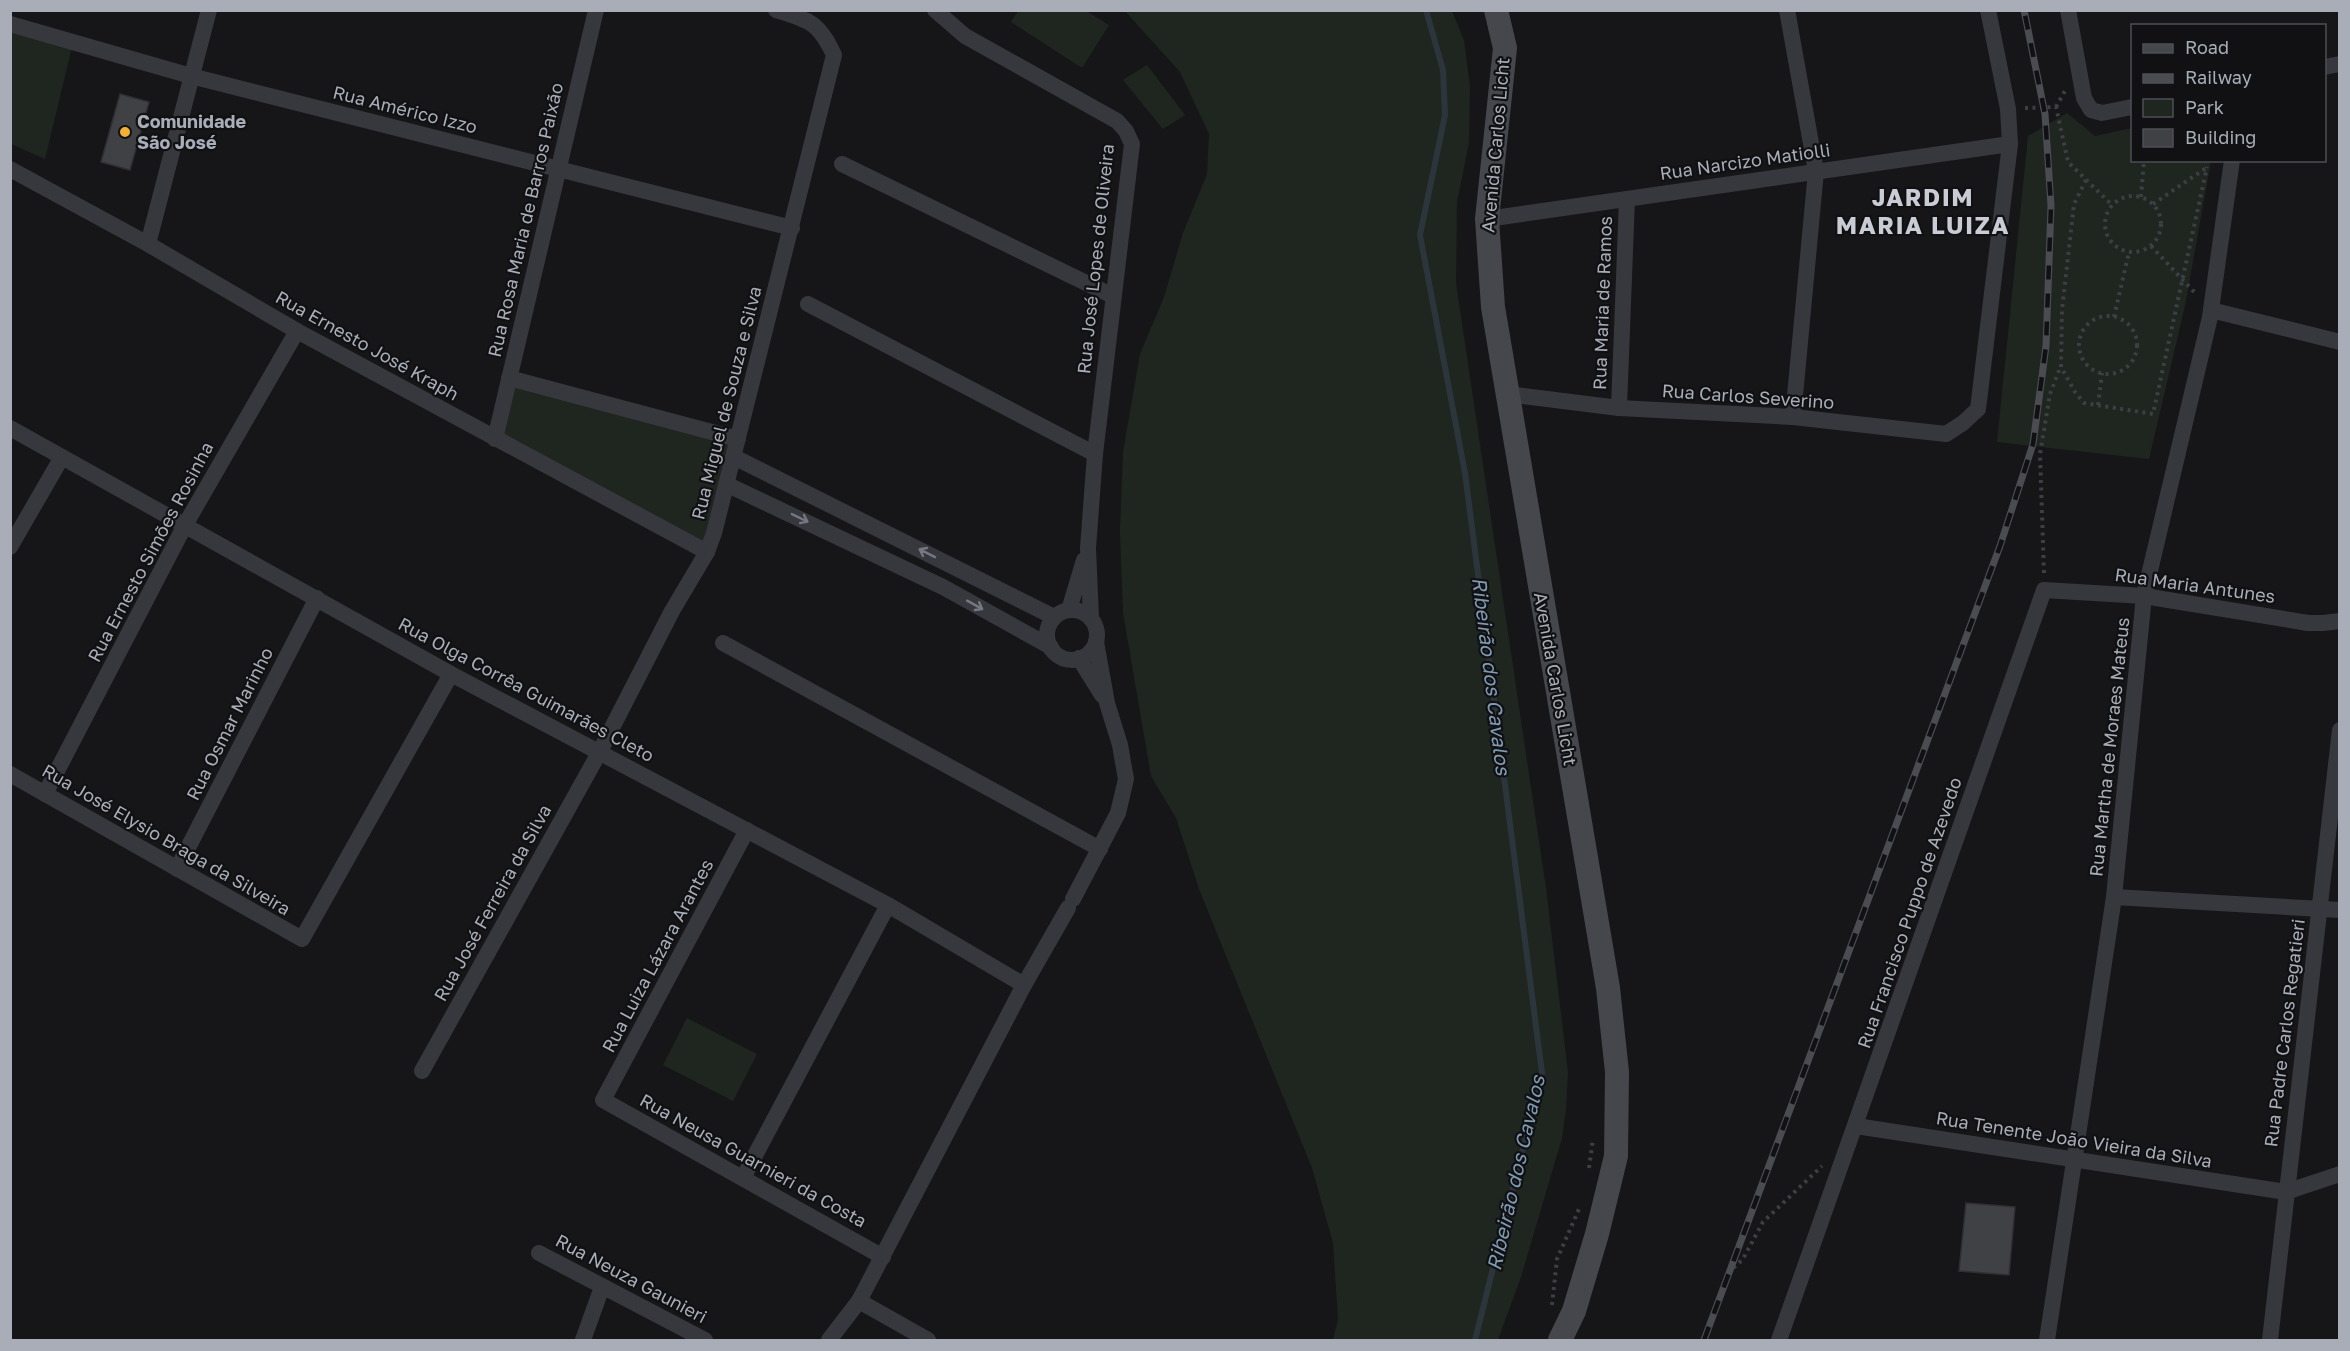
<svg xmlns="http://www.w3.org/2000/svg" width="2350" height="1351" viewBox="0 0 2350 1351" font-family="'Golos Text',sans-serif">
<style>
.green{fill:#1e261f}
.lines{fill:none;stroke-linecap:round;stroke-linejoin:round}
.stream{stroke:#2c353c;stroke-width:6}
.building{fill:#404145;stroke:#303034;stroke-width:1.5}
.path{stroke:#3d3f44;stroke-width:4;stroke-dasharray:3 4.5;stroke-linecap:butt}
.minor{stroke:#37383d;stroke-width:16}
.secondary{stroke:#45474d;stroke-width:24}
.rail-casing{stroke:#4a4c52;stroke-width:7}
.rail{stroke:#111113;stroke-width:4.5;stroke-dasharray:14;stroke-linecap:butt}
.oneway{stroke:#757881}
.poi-dot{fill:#f2b134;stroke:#111113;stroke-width:2}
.labels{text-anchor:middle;stroke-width:4.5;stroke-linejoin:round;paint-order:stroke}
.street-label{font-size:18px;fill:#a8adb8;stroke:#111113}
.poi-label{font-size:18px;font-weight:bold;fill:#a8adb8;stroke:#111113;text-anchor:start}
.water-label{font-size:20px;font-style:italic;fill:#7f9bb3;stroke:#111113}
.district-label{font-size:24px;font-weight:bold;letter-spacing:1.5px;fill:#c9ccd4;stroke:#111113}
</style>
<rect width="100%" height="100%" fill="#161618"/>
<g class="green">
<polygon points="1086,11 1109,25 1082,68 1011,22 1018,11"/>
<polygon points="1125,11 1452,11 1464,40 1470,87 1469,143 1457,202 1456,283 1546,888 1568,1072 1566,1110 1562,1138 1521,1277 1498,1340 1333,1340 1338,1319 1333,1243 1312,1168 1199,889 1176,818 1151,776 1123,613 1120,531 1123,452 1140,354 1164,297 1183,233 1207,174 1209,134 1180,72"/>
<polygon points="10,30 72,47 45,159 11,144"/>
<polygon points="1147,65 1185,115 1163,129 1123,80"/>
<polygon points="2067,113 2095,136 2132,128 2132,160 2211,161 2185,306 2149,459 1997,442 2028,136"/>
<polygon points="509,378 738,439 707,552 495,439"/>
<polygon points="687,1018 757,1054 733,1101 663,1065"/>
</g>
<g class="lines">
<polyline class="stream" points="1426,10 1443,70 1445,115 1420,235 1465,473 1542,1073 1475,1340"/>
</g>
<g class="building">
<polygon points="120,94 149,102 130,170 101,162"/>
<polygon points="1966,1203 2015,1207 2009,1275 1959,1271"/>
</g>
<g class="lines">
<g class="path">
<polyline points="2056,107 2066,89"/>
<polyline points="2025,108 2056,107 2068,162 2112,205"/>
<polyline points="2086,180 2074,204 2062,310 2061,367 2075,392 2084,403 2153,414 2207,167"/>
<circle cx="2133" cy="224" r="28"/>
<polyline points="2141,197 2144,160"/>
<polyline points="2153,204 2206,168"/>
<polyline points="2151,246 2196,294"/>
<circle cx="2108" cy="345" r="29"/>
<polyline points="2114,317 2129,252"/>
<polyline points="2098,405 2102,373"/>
<polyline points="2044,573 2040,454 2050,394 2060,368"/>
<polyline points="1589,1168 1593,1139"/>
<polyline points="1728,1273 1743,1259 1763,1222 1822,1166"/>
<polyline points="1552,1305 1557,1259 1579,1209"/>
</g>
<g class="minor">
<polyline points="935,10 965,36 1117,121 1126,131 1132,144 1095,454 1088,548 1091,618"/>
<polyline points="1787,10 1816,171 1793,417"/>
<polyline points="2068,10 2084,98 2091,110 2102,113 2132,107"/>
<polyline points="10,24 191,76 792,228"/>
<polyline points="2324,67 2340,64"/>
<polyline points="842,164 1113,296"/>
<polyline points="10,169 148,244 297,331 707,552"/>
<polyline points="1487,219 2010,144"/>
<polyline points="148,244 209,10"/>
<polyline points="808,304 1095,454"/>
<polyline points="2211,310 2340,342"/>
<polyline points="509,378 738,439"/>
<polyline points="1507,394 1619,408 1793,417 1946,434 1963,423 1978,409 2010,144 2008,109 1988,10"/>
<polyline points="1619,408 1627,199"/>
<polyline points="10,428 451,674 888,905 1024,985"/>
<polyline points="495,439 596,10"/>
<polyline points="734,457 1054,617"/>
<polyline points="728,485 943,587 1051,647"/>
<polyline points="10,547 62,457"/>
<polyline points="1069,610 1084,560"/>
<circle cx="1072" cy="635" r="25"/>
<polyline points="723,643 1100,849"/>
<polyline points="1079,658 1102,695"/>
<polyline points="10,774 302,939 451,674"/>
<polyline points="45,794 185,525 297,331"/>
<polyline points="747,830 603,1100 883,1257"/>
<polyline points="177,869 317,598"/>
<polyline points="2114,897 2340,910"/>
<polyline points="1073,899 1118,813 1126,779 1120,745 1107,703 1096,642"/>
<path d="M422 1071 599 753 672 611 707 552 714 533 834 55C819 22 809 20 776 10"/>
<polyline points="1856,1126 2286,1192 2340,1174"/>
<polyline points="743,1178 888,905"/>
<polyline points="539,1253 705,1340"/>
<polyline points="583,1340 602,1287"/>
<polyline points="829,1340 859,1301"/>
<polyline points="928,1340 859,1301 1024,985 1068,908"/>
<polyline points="1779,1340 2044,590 2144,596 2308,623 2323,623 2340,621"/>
<polyline points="2047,1340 2114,897 2144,596 2210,317 2232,160"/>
<polyline points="2270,1340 2340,730"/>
</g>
<polyline class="secondary" points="1496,10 1505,48 1487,219 1493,307 1608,988 1617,1072 1616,1156 1597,1234 1574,1311 1560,1340"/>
<defs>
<polyline id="rail" points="1704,1340 2000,546 2033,444 2046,346 2051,206 2045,114 2024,10"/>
</defs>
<use href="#rail" class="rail-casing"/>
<use href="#rail" class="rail"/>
</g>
<defs><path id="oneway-shaft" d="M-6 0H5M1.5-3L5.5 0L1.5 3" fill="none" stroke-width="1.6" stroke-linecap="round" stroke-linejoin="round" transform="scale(1.5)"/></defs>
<g class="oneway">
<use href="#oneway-shaft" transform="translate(800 518) rotate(26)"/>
<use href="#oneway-shaft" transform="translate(927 553) rotate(-153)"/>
<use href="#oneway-shaft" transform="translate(975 605) rotate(29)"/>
</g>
<circle class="poi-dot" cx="125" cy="132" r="6"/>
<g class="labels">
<g class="street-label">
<text transform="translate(405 110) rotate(14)" y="6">Rua Américo Izzo</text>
<text transform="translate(1496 145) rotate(-85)" y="6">Avenida Carlos Licht</text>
<text transform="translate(1745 162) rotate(-8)" y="6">Rua Narcizo Matiolli</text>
<text transform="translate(526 220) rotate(-77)" y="6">Rua Rosa Maria de Barros Paixão</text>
<text transform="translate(1096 259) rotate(-84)" y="6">Rua José Lopes de Oliveira</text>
<text transform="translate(1603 303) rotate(-88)" y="6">Rua Maria de Ramos</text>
<text transform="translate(367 346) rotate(29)" y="6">Rua Ernesto José Kraph</text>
<text transform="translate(1748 397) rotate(4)" y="6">Rua Carlos Severino</text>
<text transform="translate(727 403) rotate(-76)" y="6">Rua Miguel de Souza e Silva</text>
<text transform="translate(151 552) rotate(-62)" y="6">Rua Ernesto Simões Rosinha</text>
<text transform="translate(2195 586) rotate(8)" y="6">Rua Maria Antunes</text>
<text transform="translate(1555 679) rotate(80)" y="6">Avenida Carlos Licht</text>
<text transform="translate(526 690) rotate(28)" y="6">Rua Olga Corrêa Guimarães Cleto</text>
<text transform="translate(230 724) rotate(-63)" y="6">Rua Osmar Marinho</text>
<text transform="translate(2110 747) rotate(-84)" y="6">Rua Martha de Moraes Mateus</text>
<text transform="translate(166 840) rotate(30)" y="6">Rua José Elysio Braga da Silveira</text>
<text transform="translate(493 903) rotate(-61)" y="6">Rua José Ferreira da Silva</text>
<text transform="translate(1910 913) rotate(-71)" y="6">Rua Francisco Puppo de Azevedo</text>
<text transform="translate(658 956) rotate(-62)" y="6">Rua Luiza Lázara Arantes</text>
<text transform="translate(2285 1033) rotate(-83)" y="6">Rua Padre Carlos Regatieri</text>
<text transform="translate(2074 1140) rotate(9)" y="6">Rua Tenente João Vieira da Silva</text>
<text transform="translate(753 1161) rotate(29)" y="6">Rua Neusa Guarnieri da Costa</text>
<text transform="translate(631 1279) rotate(28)" y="6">Rua Neuza Gaunieri</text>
</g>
<g class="poi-label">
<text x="137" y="128">Comunidade<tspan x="137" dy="21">São José</tspan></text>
</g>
<g class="water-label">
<text transform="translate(1491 676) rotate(83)" y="7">Ribeirão dos Cavalos</text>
<text transform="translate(1516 1173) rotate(-77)" y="7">Ribeirão dos Cavalos</text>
</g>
<g class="district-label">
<text x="1923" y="206">JARDIM<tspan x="1923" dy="28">MARIA LUIZA</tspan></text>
</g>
</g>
<rect width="2350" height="1351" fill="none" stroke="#a8adb8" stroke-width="24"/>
<rect x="2131" y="24" width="195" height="138" fill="#111113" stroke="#4d4f55" stroke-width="1.5"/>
<rect x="2143" y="44" width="30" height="9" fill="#45474d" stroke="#4d4f55" stroke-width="1.5"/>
<text x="2185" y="54" font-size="18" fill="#a8adb8">Road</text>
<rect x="2143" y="74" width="30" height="9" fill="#4a4c52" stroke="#4d4f55" stroke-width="1.5"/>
<text x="2185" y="84" font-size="18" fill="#a8adb8">Railway</text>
<rect x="2143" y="99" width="30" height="18" fill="#1e261f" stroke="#4d4f55" stroke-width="1.5"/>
<text x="2185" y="114" font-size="18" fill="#a8adb8">Park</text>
<rect x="2143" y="129" width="30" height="18" fill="#404145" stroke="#4d4f55" stroke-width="1.5"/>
<text x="2185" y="144" font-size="18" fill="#a8adb8">Building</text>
</svg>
